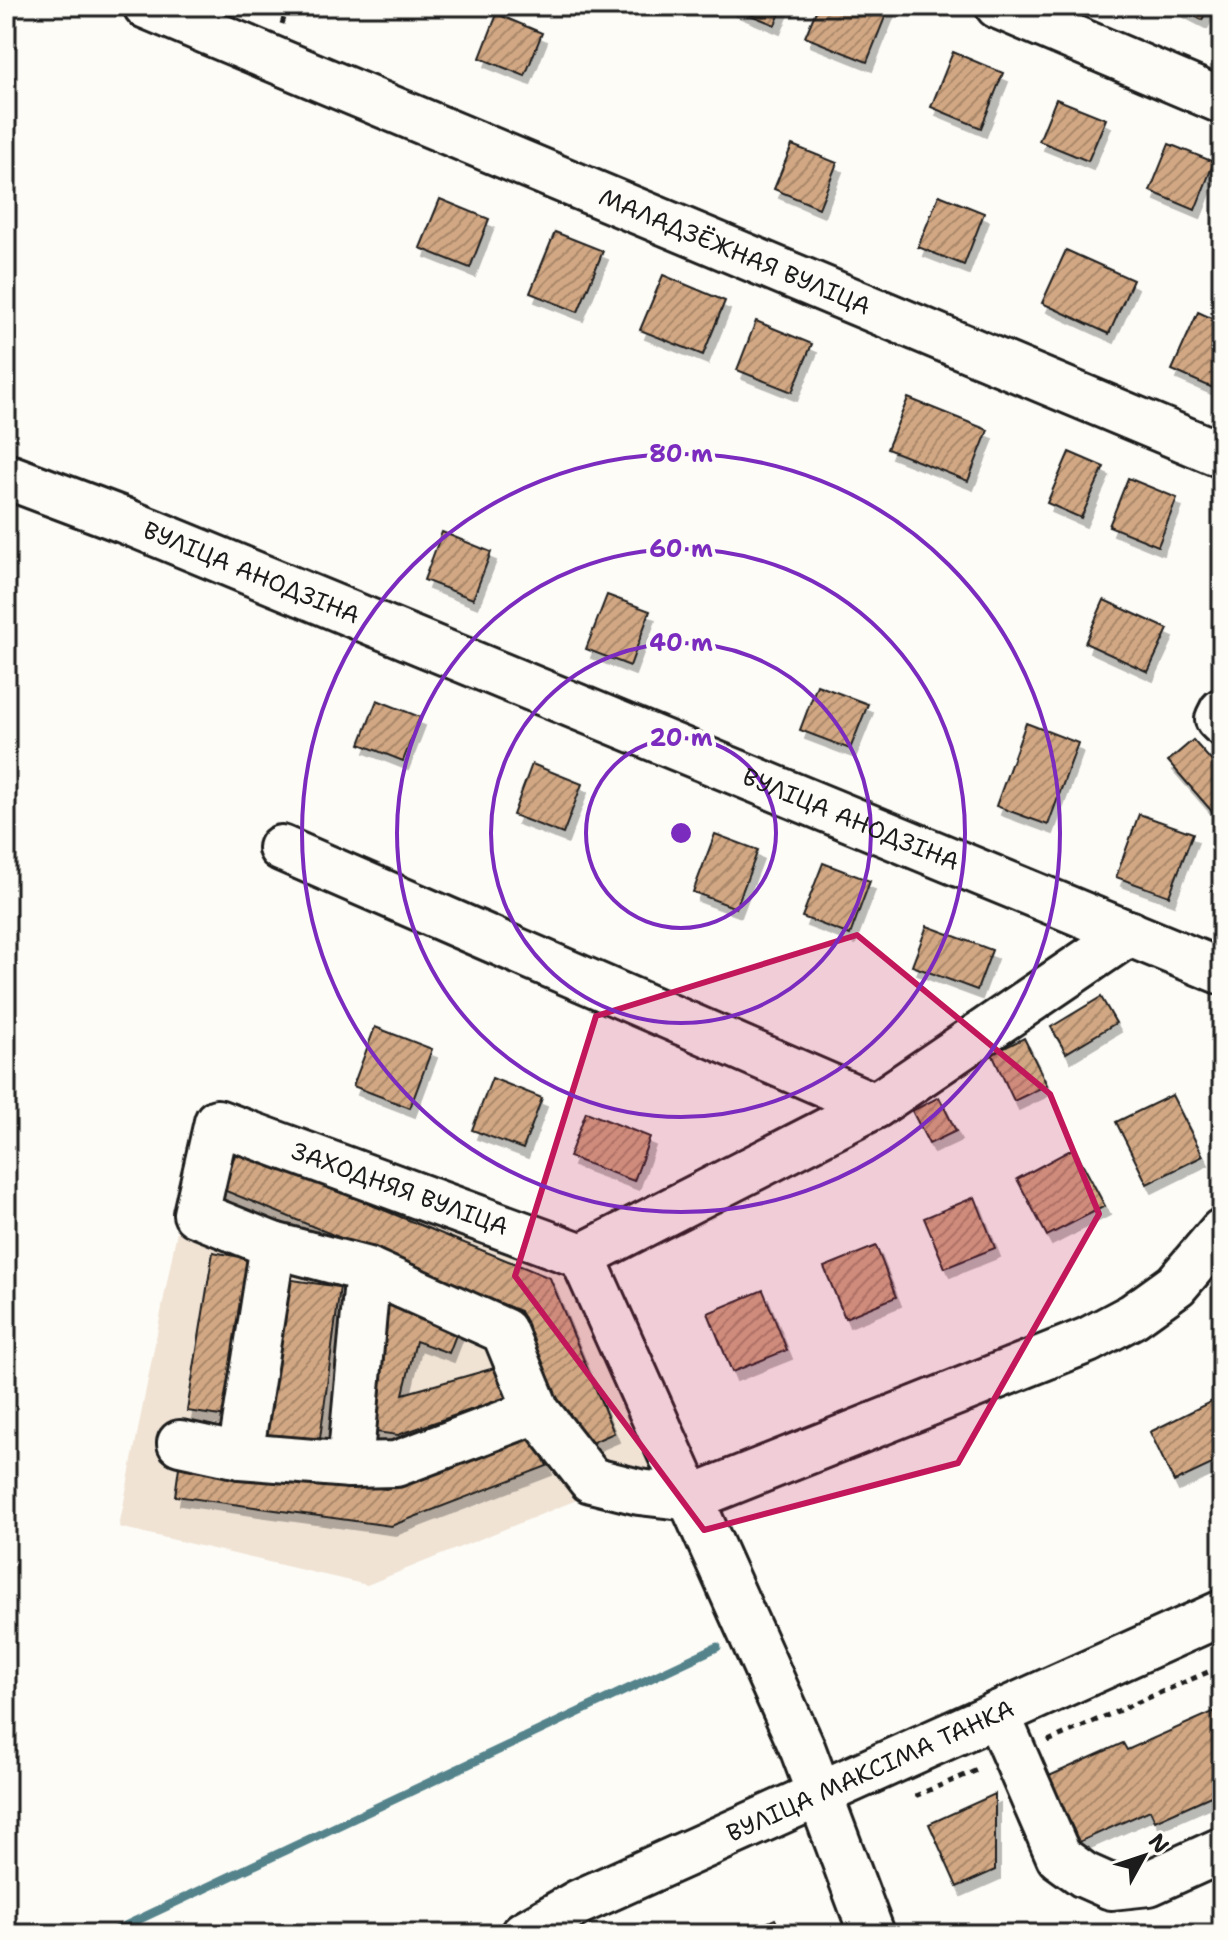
<svg xmlns="http://www.w3.org/2000/svg" width="1228" height="1940" viewBox="0 0 1228 1940" font-family="'Shantell Sans',sans-serif">
<style>
.built{fill:#f0e3d4}
.lines{fill:none;stroke-linecap:round;stroke-linejoin:round}
.stream{stroke:#54838b;stroke-width:9}
.building{fill:url(#building-hatch);stroke:#1c1c1c;stroke-width:2;filter:url(#shadow)}
.minor-casing{stroke:#1c1c1c;stroke-width:50}
.path{stroke:#1c1c1c;stroke-width:5;stroke-dasharray:6 6;stroke-linecap:butt}
.minor{stroke:#fdfcf7;stroke-width:44}
.marked{fill:#c2185b;fill-opacity:0.2;stroke:#c2185b;stroke-width:6;stroke-linejoin:round}
.ring{fill:none;stroke:#7b2cbf;stroke-width:4}
.labels{text-anchor:middle;stroke-width:8;stroke-linejoin:round;paint-order:stroke}
.street-label{font-size:24px;fill:#1c1c1c;stroke:#fdfcf7}
.centre{fill:#7b2cbf;stroke:#fdfcf7;stroke-width:4}
.ring-label{font-size:24px;text-anchor:middle;font-weight:bold;fill:#7b2cbf;stroke:#fdfcf7;stroke-width:8;stroke-linejoin:round;paint-order:stroke}
</style>
<defs>
<pattern id="building-hatch" width="6" height="6" patternUnits="userSpaceOnUse" patternTransform="scale(2)"><rect width="6" height="6" fill="#d2a884"/><path d="M-1 1l2-2M0 6l6-6M5 7l2-2" fill="none" stroke="#aa886b"/></pattern>
<filter id="shadow"><feDropShadow dx="5" dy="9" stdDeviation="0" flood-color="#0004"/></filter>
</defs>
<rect width="100%" height="100%" fill="#fdfcf7"/>
<filter id="ink" filterUnits="userSpaceOnUse"><feTurbulence type="fractalNoise" baseFrequency=".0125" numOctaves="2"/><feDisplacementMap in="SourceGraphic" scale="16" xChannelSelector="R" yChannelSelector="G"/><feConvolveMatrix kernelMatrix="1 2 1 2 8 2 1 2 1" color-interpolation-filters="sRGB"/></filter>
<g filter="url(#ink)">
<polygon class="built" points="196,1134 569,1267 658,1467 367,1585 119,1527"/>
<g class="lines">
<polyline class="stream" points="108,1934 717,1647"/>
</g>
<g class="building">
<polygon points="729,6 783,6 775,25"/>
<polygon points="818,6 889,7 867,62 805,37"/>
<polygon points="1175,6 1209,6 1202,20"/>
<polygon points="497,14 542,33 525,76 480,58"/>
<polygon points="953,52 1003,73 981,128 931,107"/>
<polygon points="1056,99 1106,119 1088,161 1039,141"/>
<polygon points="1169,144 1214,162 1195,210 1150,191"/>
<polygon points="792,145 837,163 819,208 774,189"/>
<polygon points="939,195 984,213 964,265 918,247"/>
<polygon points="440,199 489,219 470,268 420,248"/>
<polygon points="555,232 603,251 578,312 530,293"/>
<polygon points="1066,250 1133,280 1109,334 1042,303"/>
<polygon points="663,275 725,301 703,355 640,330"/>
<polygon points="1198,312 1222,323 1222,392 1172,370"/>
<polygon points="756,321 812,344 792,392 737,370"/>
<polygon points="908,398 988,430 968,481 887,449"/>
<polygon points="1069,452 1104,467 1081,518 1047,503"/>
<polygon points="1128,478 1177,498 1158,546 1109,526"/>
<polygon points="442,532 491,552 473,599 424,580"/>
<polygon points="607,595 650,611 630,666 586,649"/>
<polygon points="1104,600 1168,629 1148,672 1085,643"/>
<polygon points="817,685 868,704 850,749 800,730"/>
<polygon points="377,700 420,717 403,761 360,744"/>
<polygon points="1026,723 1078,743 1048,825 996,806"/>
<polygon points="1193,740 1222,773 1222,823 1168,761"/>
<polygon points="532,764 582,784 563,834 513,815"/>
<polygon points="1139,814 1193,833 1169,896 1116,877"/>
<polygon points="715,834 758,850 736,908 693,892"/>
<polygon points="823,863 870,881 850,935 802,917"/>
<polygon points="927,926 992,950 977,990 912,966"/>
<polygon points="1101,997 1116,1023 1066,1053 1051,1027"/>
<polygon points="375,1027 432,1049 410,1108 353,1086"/>
<polygon points="1024,1038 1047,1085 1014,1101 992,1054"/>
<polygon points="492,1078 542,1098 523,1149 472,1130"/>
<polygon points="1172,1095 1203,1156 1147,1184 1116,1122"/>
<polygon points="939,1097 956,1131 929,1144 912,1111"/>
<polygon points="586,1112 650,1137 634,1181 569,1157"/>
<polygon points="1074,1148 1105,1206 1047,1236 1017,1179"/>
<polygon points="237,1150 550,1278 614,1433 577,1449 520,1311 221,1189"/>
<polygon points="975,1197 995,1248 945,1268 924,1218"/>
<polygon points="876,1246 896,1297 845,1318 824,1267"/>
<polygon points="213,1252 252,1259 227,1417 187,1411"/>
<polygon points="286,1279 340,1287 319,1446 264,1439"/>
<polygon points="763,1290 787,1350 732,1372 708,1313"/>
<polygon points="387,1297 459,1327 449,1353 416,1341 403,1394 498,1367 508,1397 398,1435 368,1431"/>
<polygon points="1222,1396 1222,1474 1216,1462 1174,1482 1150,1432"/>
<polygon points="534,1435 547,1466 391,1526 175,1496 180,1460 386,1489"/>
<polygon points="1222,1708 1222,1791 1155,1821 1150,1810 1079,1842 1049,1776 1123,1743 1127,1750"/>
<polygon points="995,1794 995,1870 957,1887 929,1824"/>
<polygon points="775,1919 782,1934 742,1934"/>
</g>
<g class="lines">
<defs>
<g id="minor">
<path id="s1" d="M146 6 1222 455"/>
<polyline points="998,6 1222,101"/>
<path id="s2" d="M6 476 123 520 1222 972"/>
<polyline points="1222,711 1218,719 1222,723"/>
<polyline points="281,848 875,1106"/>
<polyline points="582,1256 217,1122 196,1214 273,1245 368,1270 504,1331 537,1411 591,1480 639,1492 691,1498 1088,1340 1133,1316 1176,1285 1222,1231"/>
<polyline points="582,1256 803,1750 872,1934"/>
<polyline points="582,1256 875,1106 1129,933"/>
<polyline points="180,1443 240,1456 350,1465 396,1464 537,1411"/>
<polyline points="240,1456 273,1245"/>
<polyline points="350,1465 368,1270"/>
<polyline points="997,1714 1059,1857 1084,1875 1111,1887 1149,1883 1222,1850"/>
<path id="s3" d="M523 1934 579 1902 1222 1613"/>
</g>
</defs>
<use href="#minor" class="minor-casing"/>
<g class="path">
<polyline points="282,24 288,6"/>
<polyline points="1048,1741 1222,1666"/>
<polyline points="915,1796 980,1769"/>
</g>
<use href="#minor" class="minor"/>
</g>
</g>
<path class="marked" d="M857 935 1050 1094 1099 1214 958 1463 704 1530 515 1276 596 1016Z"/>
<g class="ring">
<circle cx="681" cy="833" r="95"/>
<circle cx="681" cy="833" r="190"/>
<circle cx="681" cy="833" r="284"/>
<circle cx="681" cy="833" r="379"/>
</g>
<g class="labels">
<g class="street-label">
<text dy="8" stroke="none"><textPath href="#s1" startOffset="638">МАЛАДЗЁЖНАЯ ВУЛІЦА</textPath></text>
<text dy="8" stroke="none"><textPath href="#s2" startOffset="264">ВУЛІЦА АНОДЗІНА</textPath></text>
<text dy="8" stroke="none"><textPath href="#s2" startOffset="912">ВУЛІЦА АНОДЗІНА</textPath></text>
<text transform="translate(400 1189) rotate(20)" y="8">ЗАХОДНЯЯ ВУЛІЦА</text>
<text dy="8" stroke="none"><textPath href="#s3" startOffset="384">ВУЛІЦА МАКСІМА ТАНКА</textPath></text>
</g>
</g>
<circle cx="681" cy="833" r="12" class="centre"/>
<g class="ring-label">
<text x="681" y="462">80 m</text>
<text x="681" y="557">60 m</text>
<text x="681" y="651">40 m</text>
<text x="681" y="746">20 m</text>
</g>
<rect width="1228" height="1940" fill="none" stroke="#fdfcf7" stroke-width="32"/>
<rect x="16" y="16" width="1196" height="1908" fill="none" stroke="#1c1c1c" stroke-width="3" filter="url(#ink)"/>
<g transform="translate(1144 1856) rotate(50)" stroke="#fdfcf7" stroke-width="6" paint-order="stroke">
<path d="M0-6L14 30L0 20L-14 30Z" fill="#1c1c1c"/>
<text y="-12" font-size="22" font-weight="bold" text-anchor="middle" fill="#1c1c1c">N</text>
</g>
</svg>
